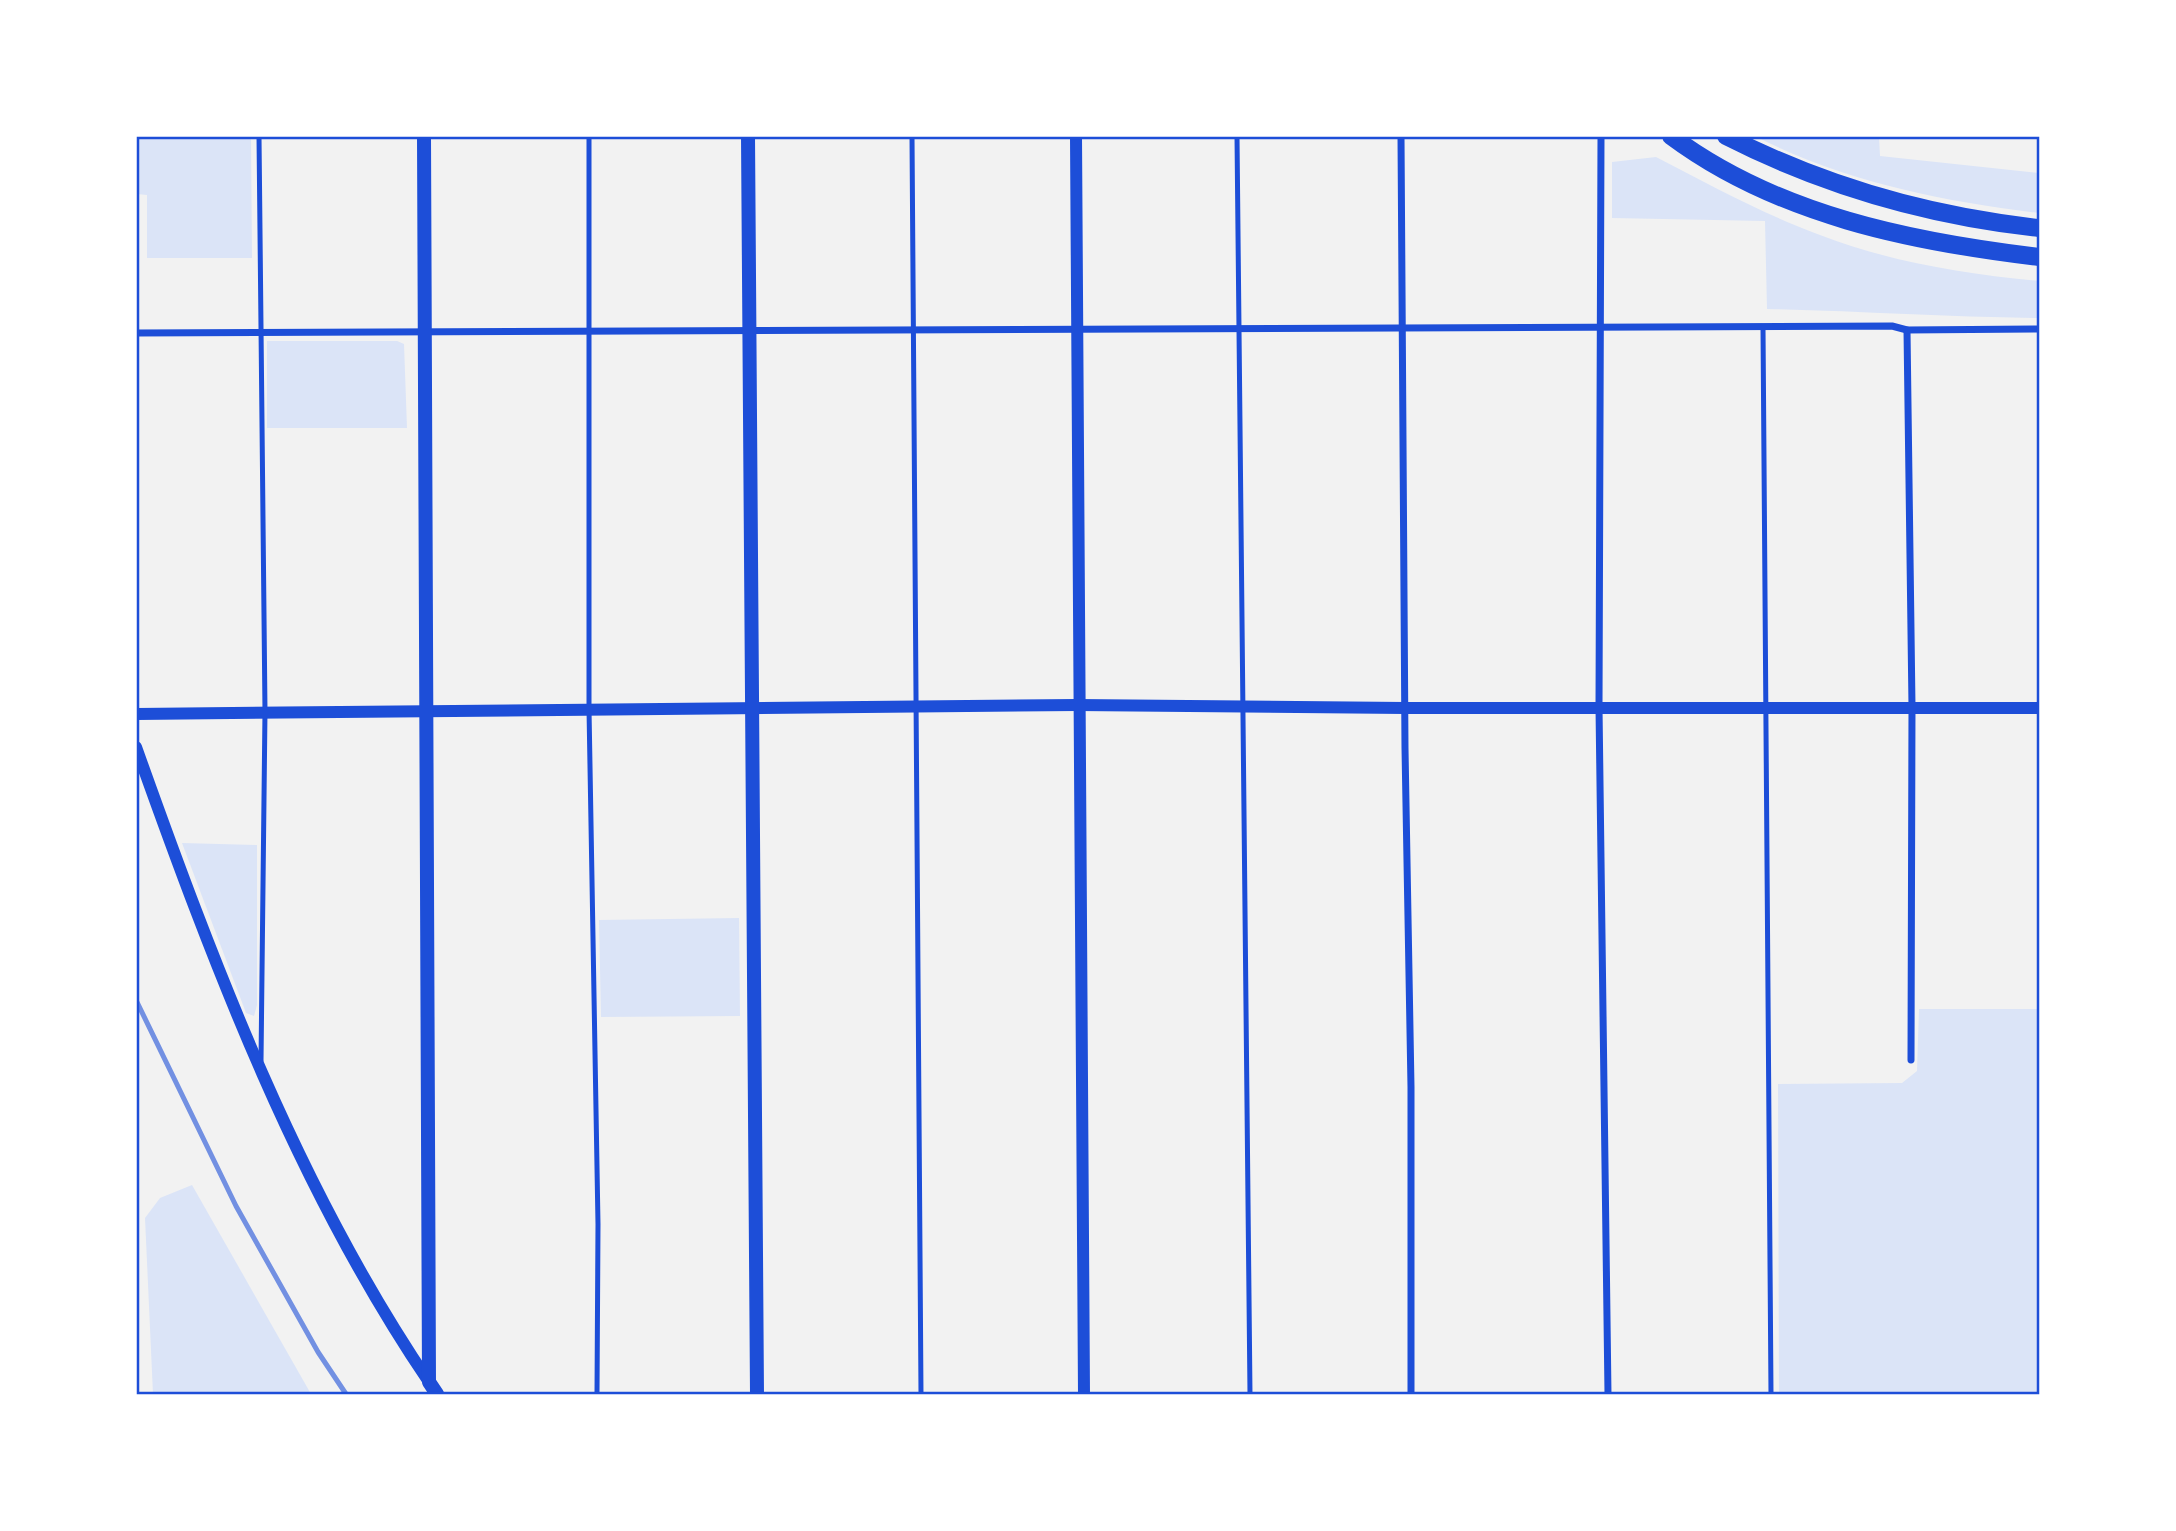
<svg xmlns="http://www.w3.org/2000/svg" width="2176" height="1531" viewBox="0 0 2176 1531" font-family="Inter,sans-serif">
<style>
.green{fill:#dbe4f7}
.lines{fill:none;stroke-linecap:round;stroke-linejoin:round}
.service{stroke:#1d4ed8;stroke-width:5}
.minor{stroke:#1d4ed8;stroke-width:7}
.tertiary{stroke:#1d4ed8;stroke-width:12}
.secondary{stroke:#1d4ed8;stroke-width:14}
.motorway{stroke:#1d4ed8;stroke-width:18}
.rail{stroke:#7290e2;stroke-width:5}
.neatline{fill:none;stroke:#1d4ed8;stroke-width:2.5}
</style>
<rect width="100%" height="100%" fill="#f2f2f2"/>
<g class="green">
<polygon points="136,137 251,137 252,258 147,258 147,195 137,194"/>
<path d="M1757 137H1879L1880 156 2039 173V213C1942 201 1845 182 1757 137Z"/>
<path d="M1656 157C1710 185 1763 214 1820 235 1890 262 1965 274 2039 281V318C1948 317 1858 311 1767 309L1765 221 1612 218V162Z"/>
<polygon points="267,341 397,341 404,344 407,428 267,428"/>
<polygon points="182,843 257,845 257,1005 254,1016 246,1013"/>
<polygon points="739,918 740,1016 601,1017 599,920"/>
<polygon points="1919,1009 2039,1009 2039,1394 1779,1394 1778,1084 1902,1083 1917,1071"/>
<polygon points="192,1185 311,1394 153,1394 145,1218 160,1198"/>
</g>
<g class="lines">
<g class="service">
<polyline points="259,136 265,711 261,1061"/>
<polyline points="589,136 589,709 598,1224 597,1394"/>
<polyline points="912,136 921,1394"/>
<polyline points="1237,136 1250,1394"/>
<polyline points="1763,327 1771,1394"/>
</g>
<g class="minor">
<polyline points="1401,136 1405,748 1411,1087 1411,1394"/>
<polyline points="1601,136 1599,707 1608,1394"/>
<polyline points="1907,330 1912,706 1911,1060"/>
<polyline points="136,333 1892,326 1907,330 2039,329"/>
</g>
<g class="tertiary">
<polyline points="1076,136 1084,1394"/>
<polyline points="136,714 1077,705 1405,708 2039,708"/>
<path d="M136 747C214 966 298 1189 429 1382"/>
</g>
<g class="secondary">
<polyline points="424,136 429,1382 437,1394"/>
<polyline points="748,136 757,1394"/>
</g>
<g class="motorway">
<path d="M1671 136C1777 215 1912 242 2039 257"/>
<path d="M1726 136C1826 187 1928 216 2039 228"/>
</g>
<polyline class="rail" points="136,1000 236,1206 318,1352 346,1394"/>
</g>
<rect width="2176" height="1531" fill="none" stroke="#ffffff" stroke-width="276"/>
<rect x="138" y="138" width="1900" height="1255" class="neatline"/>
</svg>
